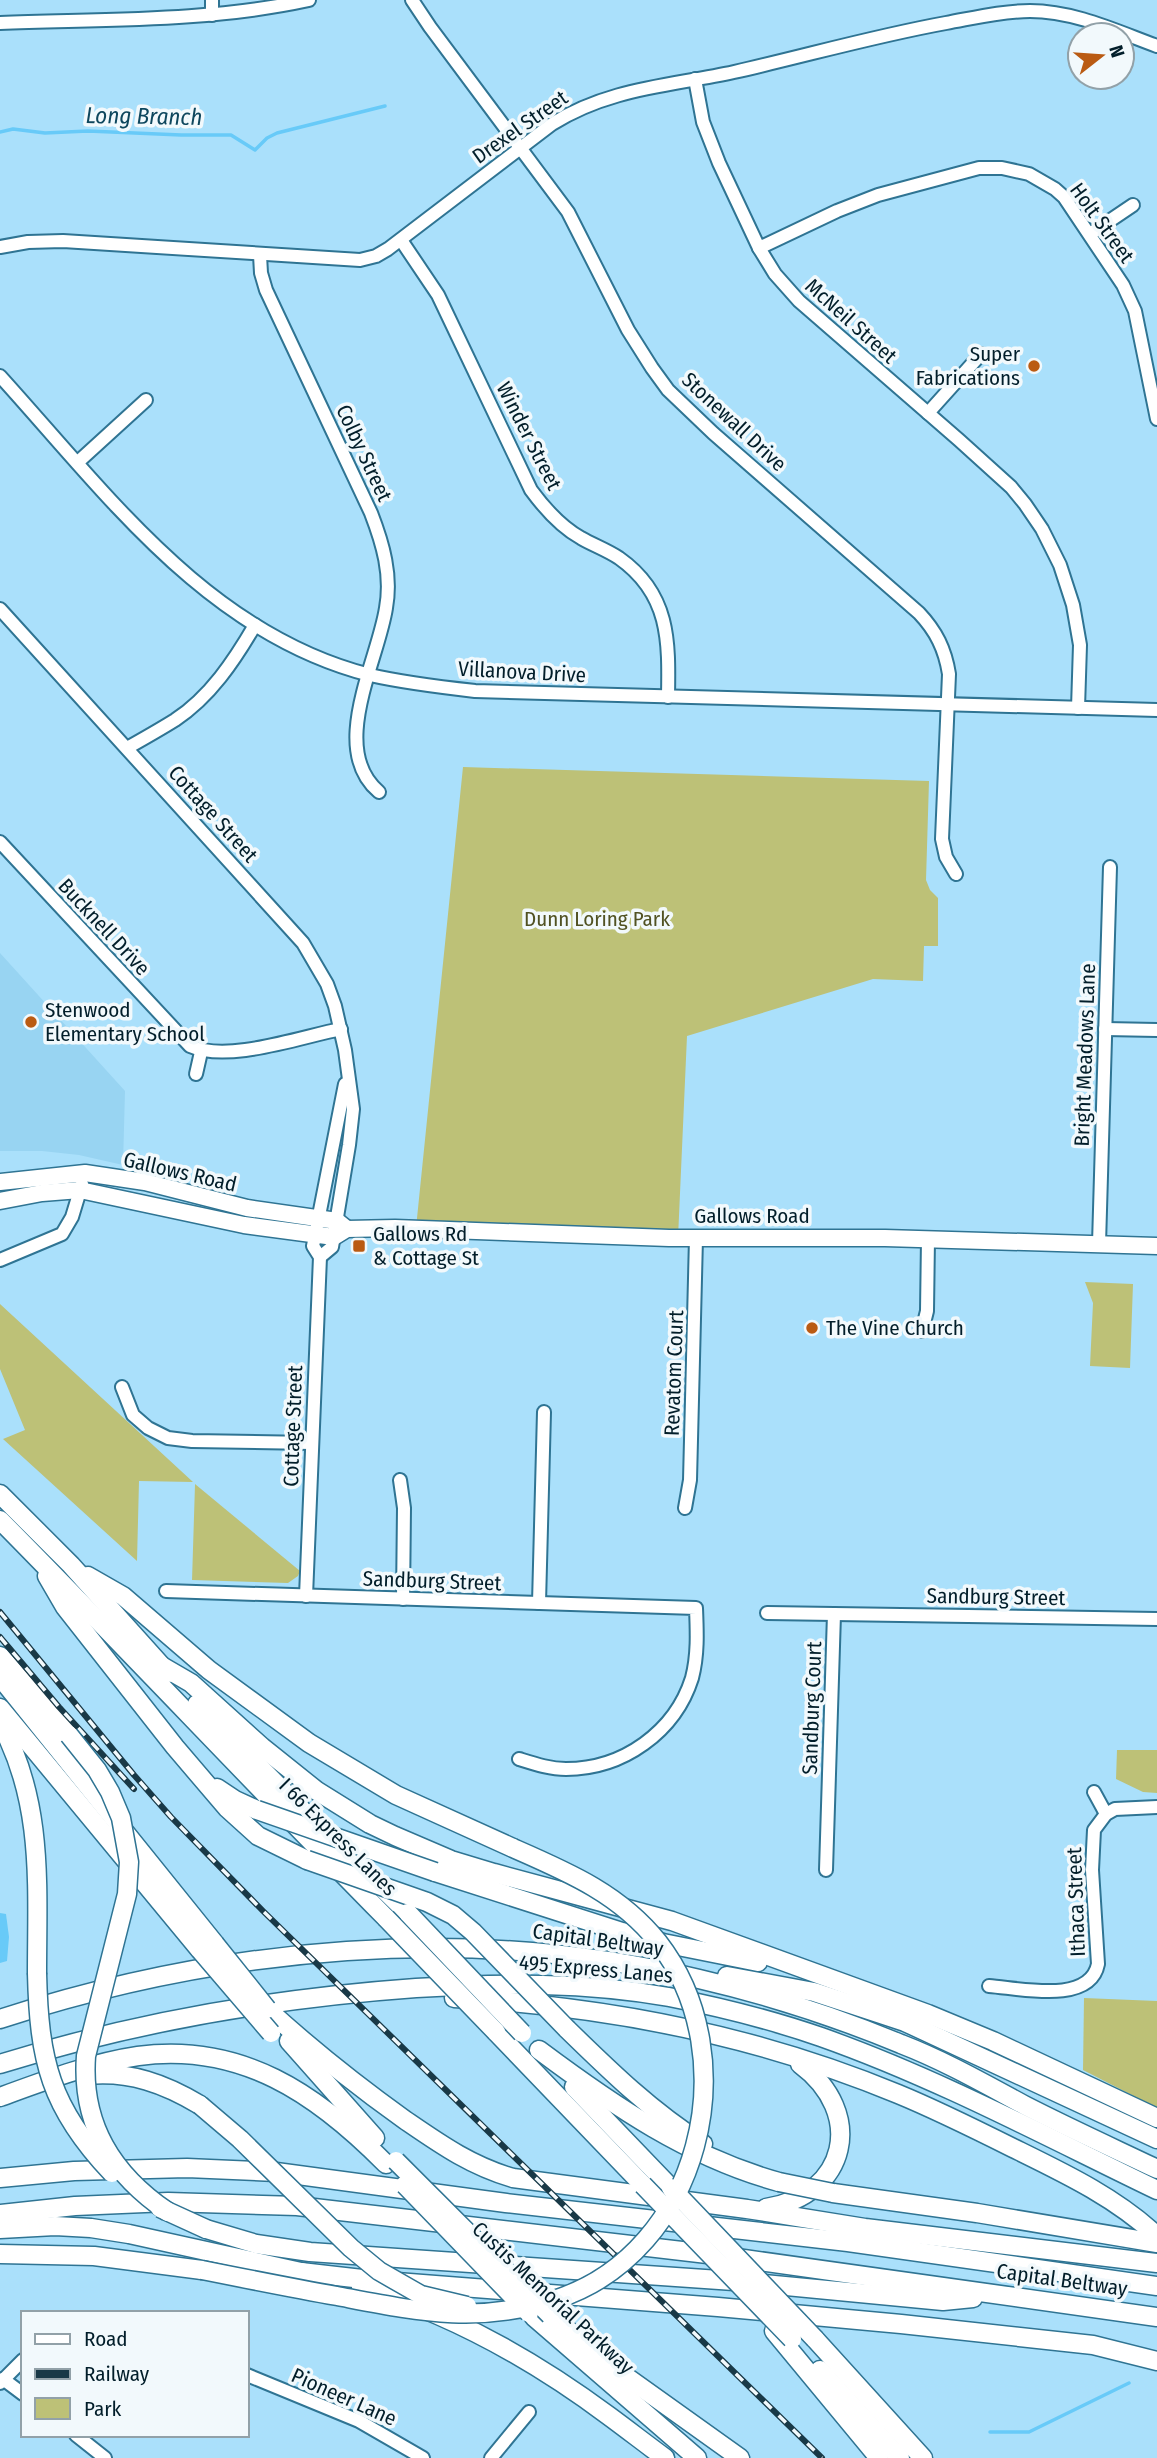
<svg xmlns="http://www.w3.org/2000/svg" width="1157" height="2458" viewBox="0 0 1157 2458" font-family="'Fira Sans Condensed',sans-serif">
<style>
.built{fill:#98d4f2}
.green{fill:#bdc177}
.water{fill:#68caf8}
.lines{fill:none;stroke-linecap:round;stroke-linejoin:round}
.stream{stroke:#68caf8;stroke-width:3.5}
.minor-casing{stroke:#2f7493;stroke-width:16}
.major-casing{stroke:#2f7493;stroke-width:19}
.highway-casing{stroke:#2f7493;stroke-width:21}
.minor{stroke:#fff;stroke-width:12}
.major{stroke:#fff;stroke-width:16}
.highway{stroke:#fff;stroke-width:18}
.rail-casing{stroke:#193947;stroke-width:6}
.rail{stroke:#f2f9fc;stroke-width:3.5;stroke-dasharray:10;stroke-linecap:butt}
.highway-bridge-casing{stroke:#2f7493;stroke-width:21;stroke-linecap:butt}
.highway-bridge{stroke:#fff;stroke-width:18}
.poi-dot{fill:#ba5b13;stroke:#f2f9fc;stroke-width:2.5}
.labels{text-anchor:middle;stroke-width:7;stroke-linejoin:round;paint-order:stroke}
.street-label{font-size:21px;fill:#021e2a;stroke:#f2f9fc}
.poi-label{font-size:21px;fill:#021e2a;stroke:#f2f9fc;text-anchor:start}
.park-label{font-size:21px;fill:#515223;stroke:#f2f9fc}
.water-label{font-size:23px;font-style:italic;fill:#0e475e;stroke:#f2f9fc}
</style>
<rect width="100%" height="100%" fill="#aae0fb"/>
<polygon class="built" points="0,953 125,1091 123,1165 79,1155 42,1151 0,1151"/>
<g class="green">
<polygon points="463,767 929,781 926,880 930,890 938,898 938,946 924,946 923,981 873,979 687,1036 678,1238 416,1228"/>
<polygon points="1085,1282 1133,1284 1130,1368 1090,1366 1093,1303"/>
<polygon points="0,1304 193,1482 139,1481 137,1561 3,1439 25,1430 0,1369"/>
<polygon points="195,1484 300,1571 298,1576 288,1583 192,1580"/>
<polygon points="1117,1750 1157,1750 1157,1793 1143,1792 1116,1779"/>
<polygon points="1084,1998 1157,2001 1157,2108 1083,2070"/>
</g>
<polygon class="water" points="0,1913 6,1914 9,1937 7,1961 0,1963"/>
<g class="lines">
<g class="stream">
<polyline points="0,132 13,129 45,133 88,131 181,135 231,135 255,150 267,138 277,133 385,106"/>
<polyline points="990,2432 1029,2432 1129,2383"/>
</g>
<defs>
<g id="minor">
<polyline points="212,0 212,15"/>
<path d="M412 0 430 27 568 212 628 330 652 368 668 390 713 433 919 613C936 631 945 649 949 674L942 839 946 857 956 874"/>
<path d="M0 23C103 19 208 22 309 0"/>
<polyline points="695,79 703,122 719,163 759,248 775,274 799,301 959,440 1011,487 1025,504 1042,529 1060,565 1073,605 1080,645 1078,708"/>
<polyline points="1090,234 1133,205"/>
<path d="M401 240 438 295 531 490C545 509 561 527 581 538 593 545 607 550 619 558 670 594 669 641 668 697"/>
<path d="M0 247 28 242 63 241 360 260 376 256 388 249 552 124C609 88 670 86 734 72 805 56 874 36 946 23 974 18 1002 11 1030 11 1074 11 1116 31 1157 46"/>
<polyline points="759,248 837,211 878,195 979,168 1002,168 1029,174 1055,189 1064,197 1123,285 1135,311 1157,419"/>
<path d="M260 255 261 273 266 290 371 513C383 544 392 575 386 608 378 661 328 749 379 792"/>
<path d="M0 376C107 494 208 634 370 675 405 683 440 687 475 691L1157 710"/>
<polyline points="928,413 981,354"/>
<polyline points="78,462 146,400"/>
<polyline points="0,609 303,943 327,984 335,1006 345,1050 353,1109 349,1145 332,1247 320,1257"/>
<path d="M127 748C143 739 159 730 175 720 210 697 234 661 255 625"/>
<path d="M0 842 190 1046C228 1063 300 1037 341 1029"/>
<polyline points="1105,1029 1157,1030"/>
<polyline points="196,1074 201,1052"/>
<polyline points="1099,1244 1110,867"/>
<polyline points="0,1260 62,1234 72,1217 82,1184"/>
<polyline points="922,1331 927,1311 928,1239"/>
<polyline points="122,1387 133,1415 148,1428 168,1438 192,1441 312,1443"/>
<polyline points="400,1480 404,1508 403,1599"/>
<polyline points="685,1508 690,1480 696,1238"/>
<path d="M166 1591 696 1608C697 1632 698 1655 692 1678 675 1732 623 1769 566 1769 550 1769 535 1764 519 1759"/>
<polyline points="306,1596 320,1257 313,1246 345,1084"/>
<polyline points="539,1603 544,1412"/>
<polyline points="767,1613 1157,1619"/>
<polyline points="1094,1792 1106,1814"/>
<polyline points="826,1870 834,1614"/>
<path d="M989 1986C1019 1988 1090 2005 1098 1964L1092 1870 1094 1830 1106 1814 1115 1809 1157 1807"/>
<polyline points="247,2375 359,2421 423,2458"/>
<polyline points="3,2379 23,2394"/>
<polyline points="0,2383 23,2360"/>
<polyline points="76,2435 105,2458"/>
<polyline points="491,2458 529,2412"/>
</g>
<g id="major">
<polyline points="0,1182 85,1173 145,1182 247,1208 337,1221 347,1229"/>
<polyline points="0,1201 42,1193 80,1190 244,1225 334,1237 347,1229 395,1228 669,1238 885,1238 1157,1246"/>
</g>
<g id="highway">
<polyline points="0,1494 71,1565 168,1673"/>
<path d="M0 1520C130 1652 256 1786 386 1918"/>
<polyline points="47,1576 65,1607 175,1747 227,1808 258,1836 307,1860"/>
<polyline points="88,1576 123,1596 209,1670 309,1743 396,1795 513,1848"/>
<polyline points="0,1656 69,1735"/>
<polyline points="160,1665 191,1683 262,1747 317,1791 370,1824 395,1836 451,1860 494,1873 672,1921 928,2014 993,2041 1157,2118"/>
<polyline points="0,1677 215,1944"/>
<polyline points="197,1704 306,1814 408,1913"/>
<polyline points="0,1708 200,1950"/>
<path d="M0 1722C44 1803 37 1885 37 1973"/>
<polyline points="217,1788 235,1800 257,1810"/>
<polyline points="435,1872 622,1932 663,1943 758,1962"/>
<polyline points="727,1976 814,1992 905,2022 1157,2139"/>
<path d="M454 1998C605 2006 758 2036 898 2094 937 2110 975 2129 1013 2148 1064 2173 1115 2197 1157 2236"/>
<path d="M267 2009C311 2049 356 2085 405 2120 440 2144 471 2166 513 2178L747 2209 865 2228 1157 2263"/>
<path d="M0 2019C222 1947 470 1923 699 1979 768 1995 836 2017 901 2044 945 2061 985 2084 1026 2106 1069 2128 1113 2148 1157 2169"/>
<path d="M567 2029C610 2071 652 2112 703 2144"/>
<polyline points="496,2032 643,2185"/>
<polyline points="289,2041 375,2138"/>
<path d="M539 2050C614 2106 688 2157 779 2182"/>
<path d="M0 2064C135 2022 275 1998 416 1988 500 1983 586 1982 669 1997 720 2007 772 2020 821 2037 937 2078 1047 2137 1157 2190"/>
<path d="M88 2075C130 2071 165 2084 200 2105"/>
<polyline points="574,2087 671,2188"/>
<path d="M0 2097C44 2081 91 2063 138 2056 241 2042 317 2094 386 2164"/>
<polyline points="0,2178 74,2171 187,2168 276,2172 506,2203 848,2242 1157,2286"/>
<polyline points="833,2193 977,2213 1157,2243"/>
<path d="M766 2208C848 2195 866 2113 800 2064"/>
<polyline points="0,2214 75,2206 168,2202 297,2206 716,2255 1157,2317"/>
<polyline points="0,2229 55,2226 91,2228 129,2234 310,2274"/>
<polyline points="206,2229 256,2244 310,2252 734,2281 943,2301 973,2298"/>
<polyline points="0,2254 94,2256 202,2270"/>
<polyline points="301,2272 371,2280 718,2307 901,2324 1093,2345 1157,2361"/>
<path d="M361 2287C450 2313 535 2361 609 2416 628 2430 646 2444 665 2458"/>
<polyline points="550,2315 607,2363 740,2458"/>
<polyline points="534,2317 697,2458"/>
<polyline points="774,2331 879,2458"/>
<polyline points="815,2339 923,2458"/>
<polyline points="820,2370 900,2458"/>
</g>
</defs>
<use href="#minor" class="minor-casing"/>
<use href="#major" class="major-casing"/>
<use href="#highway" class="highway-casing"/>
<use href="#minor" class="minor"/>
<use href="#major" class="major"/>
<use href="#highway" class="highway"/>
<defs>
<g id="rail">
<polyline points="0,1612 134,1775 171,1817 263,1911 822,2458"/>
<polyline points="0,1637 59,1707 134,1789"/>
</g>
</defs>
<use href="#rail" class="rail-casing"/>
<use href="#rail" class="rail"/>
<defs>
<g id="highway-bridge">
<path d="M69 1735 97 1770 110 1792 121 1818 129 1862 127 1894 86 2056C81 2124 112 2174 168 2212"/>
<polyline points="257,1810 435,1872"/>
<polyline points="307,1860 427,1902 453,1915 473,1932 567,2029"/>
<polyline points="408,1913 522,2033"/>
<polyline points="386,1918 496,2032"/>
<polyline points="215,1944 267,2009"/>
<polyline points="200,1950 271,2033"/>
<path d="M37 1973C39 2060 50 2108 112 2173"/>
<polyline points="200,2105 240,2139 351,2248 379,2271 421,2295 467,2306"/>
<polyline points="396,2161 550,2315"/>
<polyline points="779,2182 833,2193"/>
<polyline points="405,2185 529,2313"/>
<polyline points="643,2185 792,2339"/>
<polyline points="671,2188 815,2339"/>
<polyline points="160,2208 206,2229"/>
<path d="M202 2270C247 2279 292 2288 337 2296 416 2311 477 2325 557 2299 700 2252 748 2058 658 1942 620 1894 568 1872 513 1848"/>
</g>
</defs>
<use href="#highway-bridge" class="highway-bridge-casing"/>
<use href="#highway-bridge" class="highway-bridge"/>
</g>
<g class="poi-dot">
<circle cx="1034" cy="366" r="7"/>
<circle cx="31" cy="1022" r="7"/>
<rect x="352" y="1239" width="14" height="14" rx="3.5"/>
<circle cx="812" cy="1328" r="7"/>
</g>
<g class="labels">
<g class="street-label">
<text transform="translate(520 127) rotate(-35)" y="7">Drexel Street</text>
<text transform="translate(1102 223) rotate(54)" y="7">Holt Street</text>
<text transform="translate(851 321) rotate(42)" y="7">McNeil Street</text>
<text transform="translate(734 422) rotate(43)" y="7">Stonewall Drive</text>
<text transform="translate(529 436) rotate(63)" y="7">Winder Street</text>
<text transform="translate(364 453) rotate(65)" y="7">Colby Street</text>
<text transform="translate(522 672) rotate(3)" y="7">Villanova Drive</text>
<text transform="translate(213 814) rotate(48)" y="7">Cottage Street</text>
<text transform="translate(104 927) rotate(47)" y="7">Bucknell Drive</text>
<text transform="translate(1085 1055) rotate(-88)" y="7">Bright Meadows Lane</text>
<text transform="translate(180 1172) rotate(13)" y="7">Gallows Road</text>
<text x="752" y="1223">Gallows Road</text>
<text transform="translate(674 1373) rotate(-88)" y="7">Revatom Court</text>
<text transform="translate(293 1426) rotate(-88)" y="7">Cottage Street</text>
<text transform="translate(432 1581) rotate(2)" y="7">Sandburg Street</text>
<text transform="translate(996 1597) rotate(1)" y="7">Sandburg Street</text>
<text transform="translate(812 1708) rotate(-88)" y="7">Sandburg Court</text>
<text transform="translate(338 1837) rotate(45)" y="7">I 66 Express Lanes</text>
<text transform="translate(1076 1902) rotate(-92)" y="7">Ithaca Street</text>
<text transform="translate(598 1940) rotate(8)" y="7">Capital Beltway</text>
<text transform="translate(596 1969) rotate(5)" y="7">495 Express Lanes</text>
<text transform="translate(1062 2280) rotate(8)" y="7">Capital Beltway</text>
<text transform="translate(553 2298) rotate(43)" y="7">Custis Memorial Parkway</text>
<text transform="translate(344 2397) rotate(24)" y="7">Pioneer Lane</text>
</g>
<g class="poi-label">
<text x="1020" y="361" text-anchor="end">Super<tspan x="1020" dy="24">Fabrications</tspan></text>
<text x="45" y="1017">Stenwood<tspan x="45" dy="24">Elementary School</tspan></text>
<text x="373" y="1241">Gallows Rd<tspan x="373" dy="24">&amp; Cottage St</tspan></text>
<text x="826" y="1335">The Vine Church</text>
</g>
<g class="park-label">
<text x="597" y="926">Dunn Loring Park</text>
</g>
<g class="water-label">
<text transform="translate(144 116) rotate(1)" y="8">Long Branch</text>
</g>
</g>
<rect x="21" y="2311" width="228" height="126" fill="#f2f9fc" stroke="#92a1a8" stroke-width="2"/>
<rect x="35" y="2334" width="35" height="10" fill="#ffffff" stroke="#92a1a8" stroke-width="2"/>
<text x="84" y="2346" font-size="21" fill="#021e2a">Road</text>
<rect x="35" y="2369" width="35" height="10" fill="#193947" stroke="#92a1a8" stroke-width="2"/>
<text x="84" y="2381" font-size="21" fill="#021e2a">Railway</text>
<rect x="35" y="2398" width="35" height="21" fill="#bdc177" stroke="#92a1a8" stroke-width="2"/>
<text x="84" y="2416" font-size="21" fill="#021e2a">Park</text>
<g transform="translate(1101 56) rotate(73)"><circle r="33" fill="#f2f9fc" stroke="#92a1a8" stroke-width="2"/>
<path d="M0-5L12 26L0 18L-12 26Z" fill="#ba5b13"/>
<text y="-10" font-size="19" font-weight="bold" text-anchor="middle" fill="#021e2a">N</text>
</g>
</svg>
